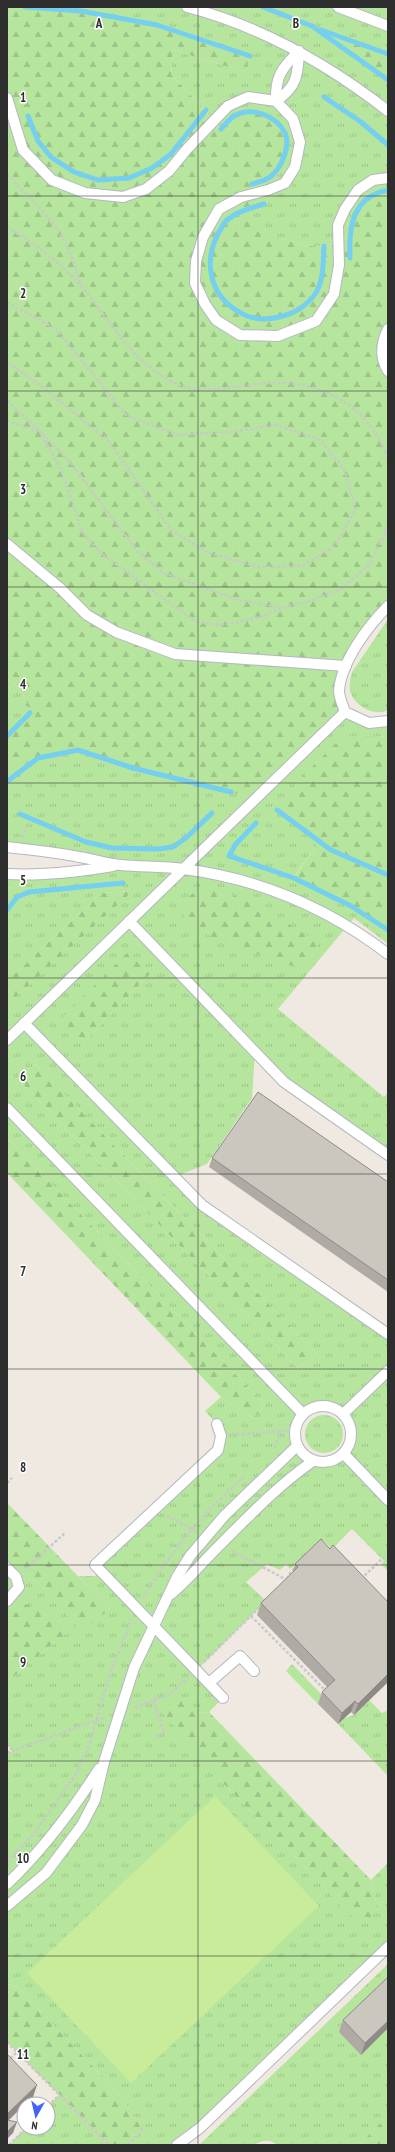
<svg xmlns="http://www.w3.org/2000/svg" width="395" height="2152" viewBox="0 0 395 2152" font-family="'PT Sans Narrow',sans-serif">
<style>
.grass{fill:url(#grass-tufts);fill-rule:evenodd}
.forest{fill:url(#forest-firs)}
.pitch{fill:#c9ec9a}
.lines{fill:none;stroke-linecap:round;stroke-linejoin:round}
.stream{stroke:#75cff0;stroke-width:5}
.service-casing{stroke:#b4b7c1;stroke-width:12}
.path{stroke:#c9c9c9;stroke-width:2.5;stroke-dasharray:3 2;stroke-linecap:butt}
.service{stroke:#fff;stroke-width:10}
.wall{fill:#afaba4}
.shaded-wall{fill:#8e8b86}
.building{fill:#cbc7bf;stroke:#8e8b86}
.grid{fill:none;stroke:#2e2e2e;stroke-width:1;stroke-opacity:0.55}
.grid-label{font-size:13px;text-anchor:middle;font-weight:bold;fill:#2e2e2e;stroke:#fff;stroke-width:3;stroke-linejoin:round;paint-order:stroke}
</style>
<defs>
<pattern id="grass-tufts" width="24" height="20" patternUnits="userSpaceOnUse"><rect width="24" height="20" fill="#b6e59e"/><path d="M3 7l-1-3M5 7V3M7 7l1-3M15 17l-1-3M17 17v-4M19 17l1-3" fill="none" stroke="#9dc588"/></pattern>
<pattern id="forest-firs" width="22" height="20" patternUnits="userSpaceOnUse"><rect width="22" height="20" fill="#b6e59e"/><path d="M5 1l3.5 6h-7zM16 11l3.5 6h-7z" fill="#9dc588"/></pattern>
</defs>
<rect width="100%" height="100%" fill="#efe9e1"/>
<g class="grass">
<path d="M25 7H388V54L314 28 388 80V191L383 190 352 222 349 237C341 240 331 245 323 246 296 249 259 231 241 212L252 184 269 178 235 116 221 129C206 109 187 93 171 74L173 50 245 72 250 56 81 11Z"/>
<path d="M388 619V710C374 717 354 706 350 691 349 685 350 679 352 672Z"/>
<polygon points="7,678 22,691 30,713 7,736"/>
<path d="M345 712 369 723 388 721V736L373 737 319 841 294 877 351 906 388 930V944L354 918 278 1009 384 1097 388 1093V1155L303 1097 255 1052 252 1098 207 1164 174 1177 202 1205 388 1334V1441L376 1451 388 1464V1571L381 1564 384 1561 352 1529 332 1549 323 1540 290 1569 286 1564 280 1570 267 1564 246 1582 266 1601 197 1670 223 1698 209 1712 200 1713 213 1768 223 1783 325 1887 334 1899 377 1906 371 1880 388 1863V1947L177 2145H128L142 2131 140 2125 121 2096 16 1986 7 1984V1753L13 1751 7 1744V1682L66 1633 26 1604 7 1620V1568L16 1577 37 1581 81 1631 110 1609 78 1576H95L101 1571 95 1565 218 1450 217 1424 205 1411 221 1397 254 1419 265 1405 7 1138V987L15 998 132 891 101 893 7 981V874L118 865 7 847V782L38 758 78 750 133 768 205 785 255 799ZM127 953 150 974 82 1044ZM35 1064 317 1354 298 1368 18 1079ZM323 1406C345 1410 361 1428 347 1450 318 1494 260 1419 323 1406Z"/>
<circle cx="324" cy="1434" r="19"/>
<polygon points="292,1664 324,1697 318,1704 286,1671"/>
<polygon points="369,1700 382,1713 388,1710 388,1776 338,1724 345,1718 354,1715"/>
<path d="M388 1964V2115L359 2145H277C270 2138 261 2141 254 2145H199Z"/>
<polygon points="59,2095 109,2145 9,2145 26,2128 48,2128 48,2106"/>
</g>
<g class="forest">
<path d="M7 7 81 11 157 25 250 56 245 72 173 50 171 74C187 93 206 109 220 129 225 125 229 119 234 116 252 106 276 115 285 133 291 146 281 169 270 177 265 181 258 182 253 184L264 204 242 212C259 231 297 249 323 246 331 245 341 240 349 237 352 217 363 190 388 191V606L346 666 339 692 345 712 255 799 205 785 133 768 78 750 38 758 7 782V736L30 713 22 691 7 678Z"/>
<polygon points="312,26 388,54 388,80"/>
<polygon points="350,736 373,737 388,736 388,930 351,906 294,878 319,841 277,810 289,790 338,741"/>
<path d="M215 889 246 900 319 942 312 958 297 967 216 939 192 927 182 914C188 891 193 891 215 889Z"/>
<polygon points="133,891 15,998 7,987 7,981 101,893"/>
<polygon points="128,952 150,974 82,1044 60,1020"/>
<polygon points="35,1064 317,1354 298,1368 18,1079"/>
<polygon points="7,1138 265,1405 254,1419 221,1397 7,1173"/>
<polygon points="388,1441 388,1464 376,1451"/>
<polygon points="7,1503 110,1609 81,1632 37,1581 16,1577 7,1568"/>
<polygon points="26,1604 47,1610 66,1633 7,1682 7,1620"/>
<path d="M179 1696 200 1713 209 1712 371 1880 377 1906 368 1923C347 1918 337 1904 325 1887L223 1783C205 1758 180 1738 163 1711Z"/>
<polygon points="7,1984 16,1986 121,2096 140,2125 142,2131 128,2145 109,2145 7,2042"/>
<polygon points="388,2115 388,2145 359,2145"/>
</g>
<polygon class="pitch" points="215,1796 319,1906 131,2083 27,1973"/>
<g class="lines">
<g class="stream">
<polyline points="25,7 81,11 157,25 250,56"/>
<polyline points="263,7 312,26 388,80"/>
<polyline points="321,30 388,54"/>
<polyline points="324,97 361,122 388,145"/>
<polyline points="28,116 38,141 51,157 74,172 98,180 129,178 152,168 171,154 206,110"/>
<path d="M221 129C225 125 229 119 234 116 251 106 276 115 285 133 291 146 281 169 270 177 265 181 258 182 252 184"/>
<path d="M264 204C251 208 235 212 225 222 223 225 221 229 219 232 203 261 209 295 239 312 263 327 302 316 317 291 324 278 323 261 324 246"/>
<path d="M350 258C349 235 350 207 373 195 379 193 382 190 388 191"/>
<polyline points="7,736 30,713"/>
<polyline points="9,780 38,758 78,750 133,768 231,792"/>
<polyline points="277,810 331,850 388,875"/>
<polyline points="20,814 86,842 112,848 158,849 173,847 187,837 212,813"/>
<polyline points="256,823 235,845 229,856 294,878 351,906 388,930"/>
<polyline points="7,910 17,897 29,892 123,883"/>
</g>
<defs>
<g id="service">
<path d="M187 7C260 26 329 65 388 111"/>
<polyline points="338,7 388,26"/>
<path d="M299 51C298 75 297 87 276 101 275 76 282 68 299 51Z"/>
<polyline points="7,98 23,150 52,180 85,193 123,197 146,189 169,171 187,149 228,106 248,97 276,101 293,119 300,142 295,167 285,183 268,190 241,197 219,209 203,237 196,261 195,283 205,304 216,320 240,335 278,336 316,321 334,294 339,265 338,225 345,209 358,190 373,180 388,178"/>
<path d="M388 329C381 343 380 358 388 371"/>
<polyline points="7,544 60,588 87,615 116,632 175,654 346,666"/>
<path d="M388 606C368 626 341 662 339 691 339 697 343 706 345 712L369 723 388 721"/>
<path d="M7 847C31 850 55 852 79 857 93 859 107 864 121 865 142 867 163 866 184 869 260 879 327 907 388 954"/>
<path d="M7 874C43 876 77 872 113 866"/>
<polyline points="129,921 284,1082 388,1155"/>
<polyline points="24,1023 202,1205 388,1334"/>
<polyline points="7,1040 345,712"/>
<polyline points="7,1108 303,1414"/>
<circle cx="323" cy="1434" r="28"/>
<polyline points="343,1414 388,1371"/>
<polyline points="217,1424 221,1436 218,1450 95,1565 223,1698"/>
<polyline points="344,1454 388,1500"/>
<polyline points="7,1568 16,1577 19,1587 7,1601"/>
<path d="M171 1594C187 1581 199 1566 214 1551 245 1520 277 1486 313 1461"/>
<polyline points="209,1683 240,1656 254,1671"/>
<path d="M7 1884C43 1850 72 1811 99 1769"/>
<polyline points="7,1906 46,1873 82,1825 95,1800 104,1762 134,1668 177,1577 190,1556 225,1515 297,1446"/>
<polyline points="177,2145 200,2128 388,1947"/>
</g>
</defs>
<use href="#service" class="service-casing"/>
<g class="path">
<path d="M7 175C25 193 47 213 61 235 71 251 76 268 81 286"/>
<path d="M7 227C35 244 60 262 82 287 110 321 135 366 177 384 208 396 241 384 273 383 325 381 371 409 388 459"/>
<polyline points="7,302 56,329 127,416 178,435 230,432 276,425 320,440 344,469 356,508 335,546 302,566 259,567 209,553 171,530 108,440 37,383 7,362"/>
<polyline points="7,401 40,431 62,472 82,532 102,554 195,621 219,625 238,622 260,617 282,608 313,600 341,589 367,567 384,536 388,523"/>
<polyline points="7,421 39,431"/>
<polyline points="43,434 70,462 138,552 164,573 238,600 280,607"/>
<polyline points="22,837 28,824"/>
<polyline points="232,1435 296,1430"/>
<polyline points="275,1448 280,1431"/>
<polyline points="7,1483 12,1478"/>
<polyline points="167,1516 196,1531"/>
<polyline points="232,1551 287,1580"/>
<polyline points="25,1569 65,1533"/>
<polyline points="287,1579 290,1573 295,1568"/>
<polyline points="361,1579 388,1553"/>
<path d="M143 1598C171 1552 203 1512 244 1477"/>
<polyline points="251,1616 326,1691"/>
<polyline points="204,1662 260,1607"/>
<polyline points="153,1700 164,1732 155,1740"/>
<polyline points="135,1707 170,1694 188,1678"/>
<polyline points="7,1744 13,1751"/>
<polyline points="7,1753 106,1717"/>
<polyline points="7,1862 33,1835 76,1774 89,1746 110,1674 131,1620"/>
<polyline points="7,2042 109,2145"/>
<polyline points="7,2062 17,2052"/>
<polyline points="48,2106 59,2095"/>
<polyline points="9,2145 26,2128"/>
<polyline points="128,2145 142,2131 140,2125"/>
</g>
<use href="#service" class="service"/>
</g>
<g class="wall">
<polygon points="212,1158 388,1182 388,1292 209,1167"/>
<polygon points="330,1549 388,1602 388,1682 354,1715 351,1712 338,1724 318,1704 322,1692 327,1687 257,1615 261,1603 292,1574 295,1564"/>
<polygon points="343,2020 388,2028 361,2055 339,2032"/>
</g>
<g class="shaded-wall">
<polygon points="388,1674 388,1682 354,1715 358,1704"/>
<polygon points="355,1701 351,1712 338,1724 342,1713"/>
<polygon points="388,2021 388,2028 361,2055 365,2043"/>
<polygon points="37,2085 33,2097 25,2104 24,2104 24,2105 7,2122 7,2114"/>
<polygon points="17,2122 13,2133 7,2139 7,2132"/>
</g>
<g class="building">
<polygon points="258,1092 388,1182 388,1280 212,1158"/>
<polygon points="321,1539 330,1549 333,1545 388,1602 388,1674 358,1704 355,1701 342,1713 322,1692 335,1680 261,1603 298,1567 295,1564"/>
<polygon points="388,1977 388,2021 365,2043 343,2020"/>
<polygon points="7,2054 37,2085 7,2114"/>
<polygon points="7,2120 17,2122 7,2132"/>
</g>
<path class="grid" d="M198 7V2145M7 196H388M7 391H388M7 587H388M7 783H388M7 978H388M7 1174H388M7 1369H388M7 1565H388M7 1761H388M7 1956H388"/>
<g class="grid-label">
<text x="99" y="28">A</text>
<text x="296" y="28">B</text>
<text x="23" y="102">1</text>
<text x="23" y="298">2</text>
<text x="23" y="494">3</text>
<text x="23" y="689">4</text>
<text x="23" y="885">5</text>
<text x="23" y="1081">6</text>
<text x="23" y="1276">7</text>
<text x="23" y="1472">8</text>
<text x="23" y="1667">9</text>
<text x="23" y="1863">10</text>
<text x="23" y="2059">11</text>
</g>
<rect width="395" height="2152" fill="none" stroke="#2e2e2e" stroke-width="16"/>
<g transform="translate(36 2116) rotate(188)"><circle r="19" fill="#ffffff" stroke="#ababab"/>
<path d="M0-3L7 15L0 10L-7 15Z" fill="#4264fb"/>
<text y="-6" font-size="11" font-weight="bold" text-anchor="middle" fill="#2e2e2e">N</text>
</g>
</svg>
